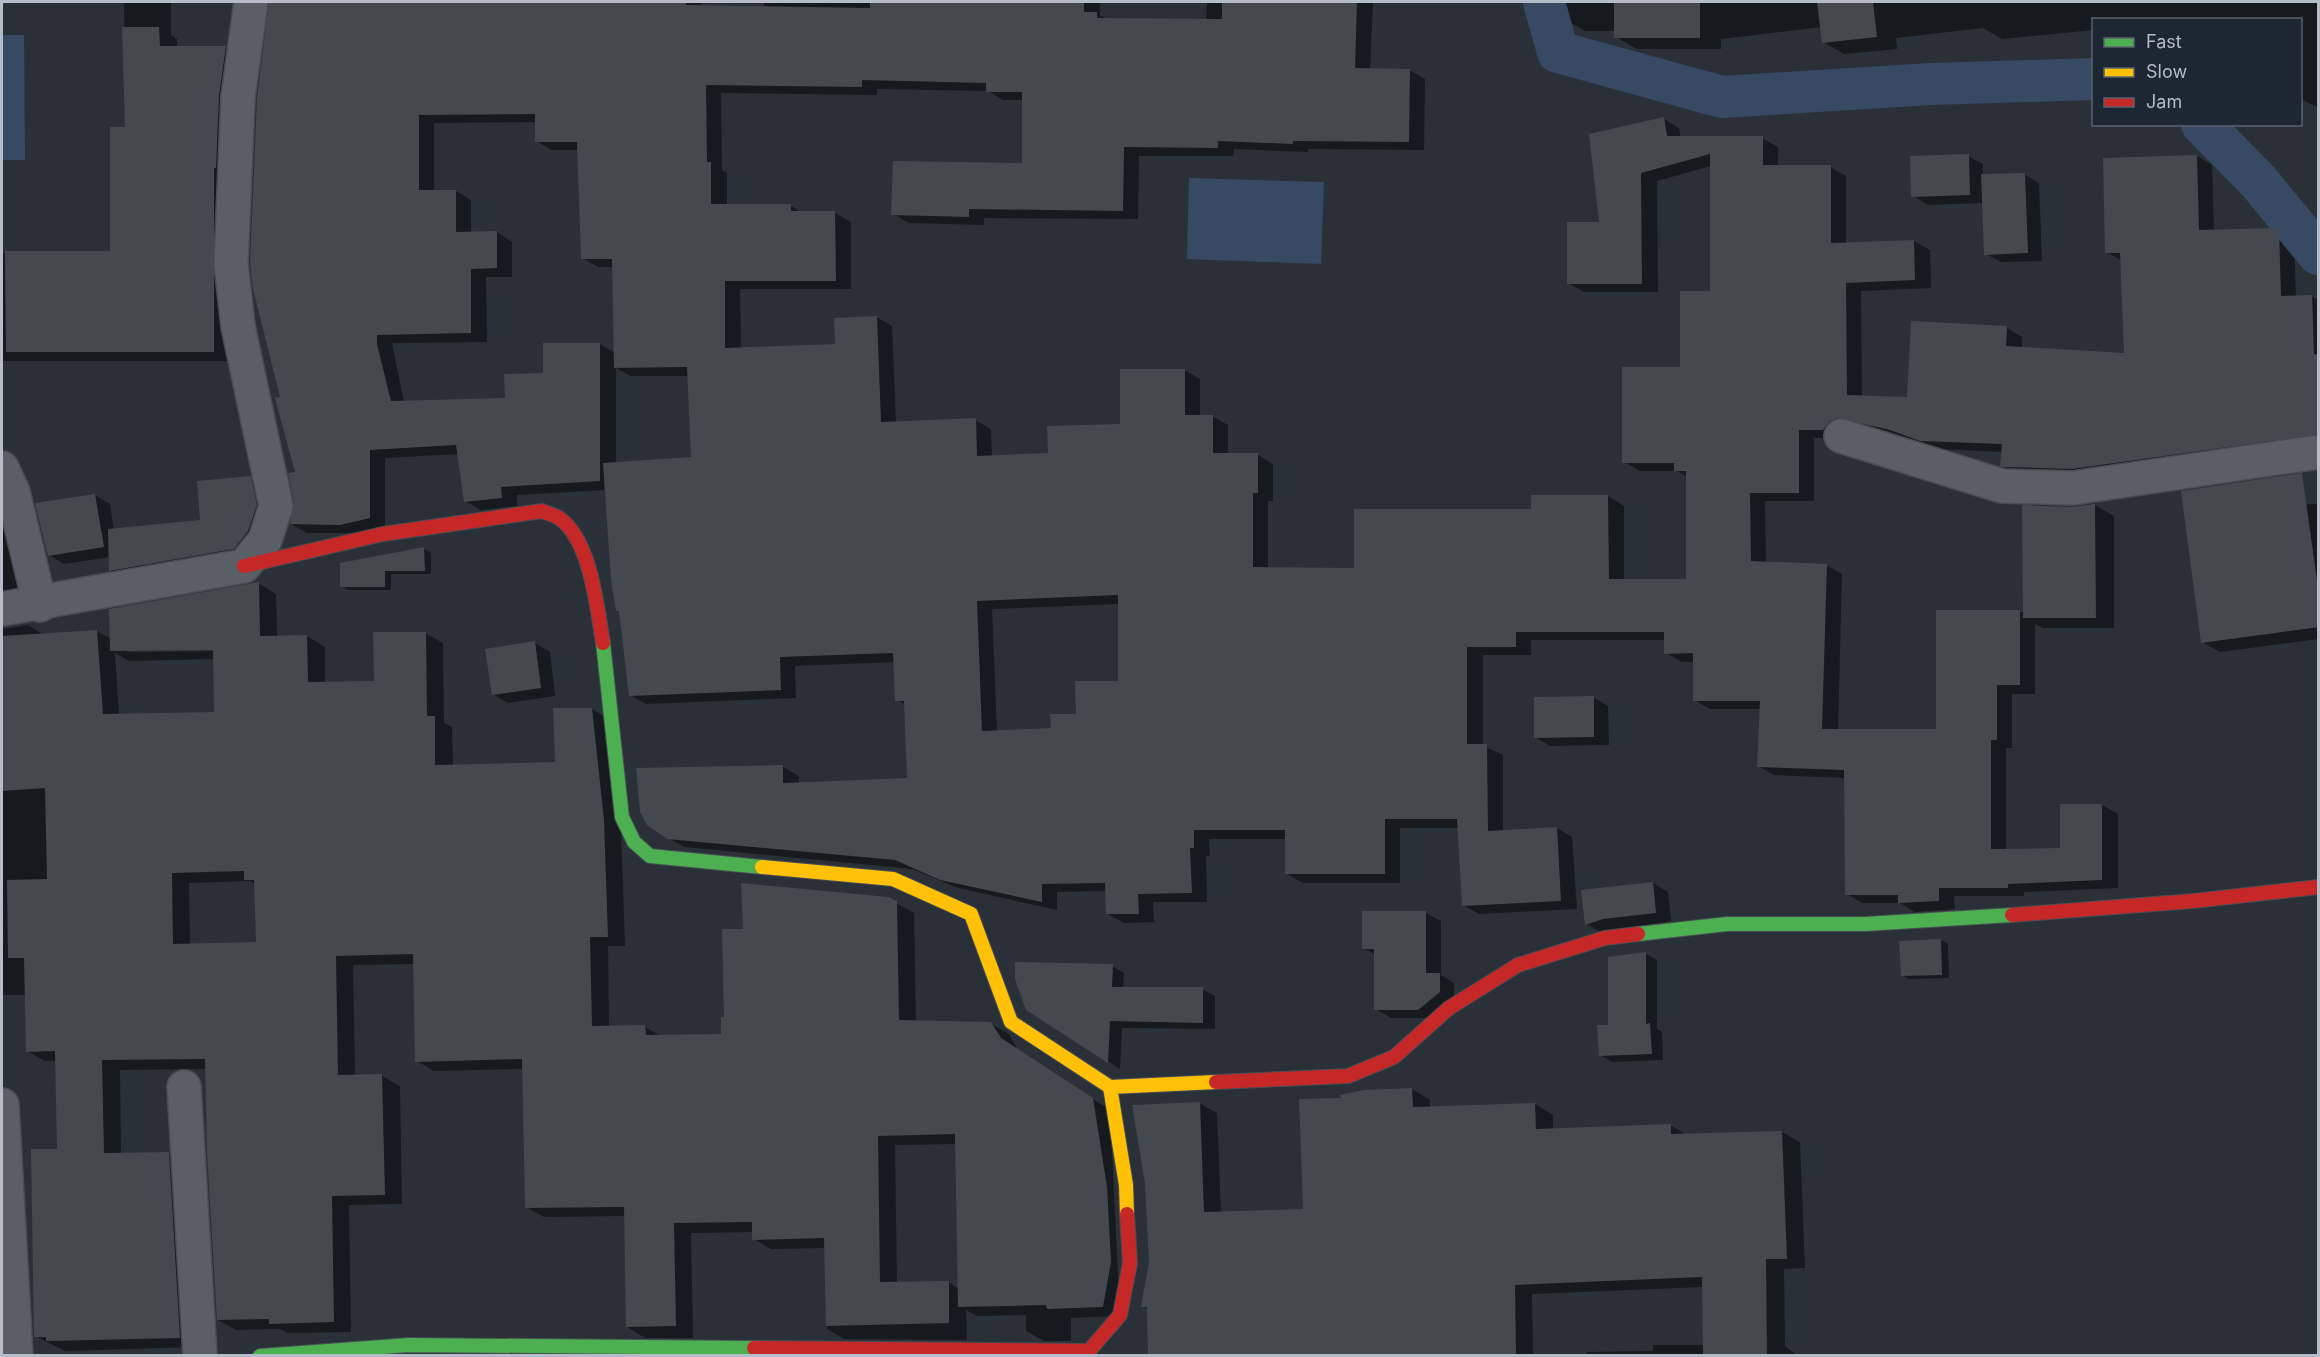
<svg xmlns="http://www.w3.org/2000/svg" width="2320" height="1357" viewBox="0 0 2320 1357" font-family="Inter,sans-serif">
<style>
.water{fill:#384963}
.shadow{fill:#0007;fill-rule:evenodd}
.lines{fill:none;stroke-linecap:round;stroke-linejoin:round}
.canal{stroke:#384963;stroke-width:42}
.building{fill:#444950;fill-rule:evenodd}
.street-casing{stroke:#484c53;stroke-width:36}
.fast-casing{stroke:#484c53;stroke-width:16}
.slow-casing{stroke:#484c53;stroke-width:16}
.jam-casing{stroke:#484c53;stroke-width:16}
.street{stroke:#5a5e66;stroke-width:33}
.fast{stroke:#4caf50;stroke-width:14}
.slow{stroke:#ffc107;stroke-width:14}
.jam{stroke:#c62828;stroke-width:14}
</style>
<rect width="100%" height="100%" fill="#2a3038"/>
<g class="water">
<polygon points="2,35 24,35 25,160 2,160"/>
<polygon points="1189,178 1324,182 1321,264 1187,259"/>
</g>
<g class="shadow">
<polygon points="124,2 171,2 171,35 177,39 177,47 226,47 243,57 231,361 2,361 2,253 111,253 126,129"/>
<path d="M271 2H701V7L764 8V2H1100V15L1107 19 1206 20 1207 2H1373L1370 70H1409L1425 79 1424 150 1308 149V152L1234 149 1233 156H1139L1138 219 984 218V225L909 223 893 214 1024 164V100H1003L988 91 877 89V95L721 93 722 170 727 173V206H791L803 213H835L851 222V289H740L741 349 837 346 876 317 892 326 896 423 975 420 991 429 992 457 1049 454 1122 425 1184 370 1200 379V416H1212L1228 425V454H1257L1273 464V501H1268V569L1355 570 1532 510 1608 496 1624 506V580H1687V477L1677 471H1640L1624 462 1682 368 1712 293 1711 166 1657 181 1658 292H1584L1568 283 1664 119 1679 128 1681 138H1762L1778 147V167H1830L1846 176V244L1914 241 1930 250 1931 288 1861 291 1862 397 1908 399 2007 328 2022 337V348L2125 354 2122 261 2107 252 2197 156 2212 165 2214 231 2278 229 2294 238 2296 297 2311 296 2318 300V444L2089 477 2018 474 2002 465 2003 452 1938 449 1907 438 1854 426 1839 438H1814V501H1765L1766 563 1826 565 1842 574 1838 730H1938L2019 611 2024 614 2073 508 2095 505 2114 516V628H2043L2035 624V694H2012V748H2006V850H2062L2102 805 2118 814V888L2024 892V896H1954L1955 909 1915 912 1900 903H1862L1847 894 1846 778 1774 775 1758 766 1761 709H1710L1694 700V662H1682L1666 653V640H1531V655H1483V746L1503 755V831L1557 828 1572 837 1577 909 1479 914 1463 905 1459 828H1400V883H1303L1287 874V839H1209L1210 856H1206L1207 902H1153L1154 922 1124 923 1108 914 1107 891 1057 892V910L958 888 912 869 685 847 668 838 638 769 783 767 799 776V784L908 780 906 705 897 700 895 662 795 666 796 698 646 704 630 695 606 490 517 495V506L481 510 465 501 458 454 385 458V526L356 533H307L291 524 296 503V473L282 398ZM536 122V141L552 150H579L582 258 598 267H614L615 353 600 344 545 374 506 399 404 402 392 343 487 342 486 277H512V242L497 232 471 233V200L456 191H434V123ZM616 368 631 376H689L692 458 616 464ZM1119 604V682L1078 715 1052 730 997 732 992 609Z"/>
<polygon points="1564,2 2318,2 2318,107 2300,99 2300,20 2094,20 2094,30 2002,39 1983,28 1896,38 1897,49 1844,54 1823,42 1822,27 1721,39 1721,49 1637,49 1616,37 1616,31 1585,31 1564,19"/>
<polygon points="1968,156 1983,164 1983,175 2024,174 2039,183 2042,261 2001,262 1986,254 1984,203 1928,205 1913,196"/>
<polygon points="250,478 265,486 249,557 125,579 110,570 110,557 64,564 49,555 95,495 110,504 114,530 202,521"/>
<polygon points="2,482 34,597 2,617"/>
<polygon points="2318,504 2318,639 2220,652 2202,642 2185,509"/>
<polygon points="424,549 431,553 431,574 391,574 391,590 348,590 341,586"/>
<path d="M258 583 276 594 277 637 307 636 325 647V683L375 682 425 633 443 643 444 723 452 727 453 766 556 763 592 709 610 720 621 831 625 946H608L609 1027H645L662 1037 723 1036 744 930 896 903 914 913 916 1021 990 1023 1009 1034 1018 1050 1110 1110 1120 1316 1071 1318V1341H1044L1026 1331V1315L977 1316 966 1310 967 1340 845 1339 827 1329 826 1248 771 1249 754 1239V1232L691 1233 693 1338H645L627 1327 626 1216 544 1217 526 1207 524 1069 434 1071 417 1061 415 964 353 965 355 1076H382L400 1086 402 1204 349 1205 351 1332 288 1333 280 1329 236 1330 218 1320 207 1069 120 1070 121 1154H169L186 1164 197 1347 65 1351 35 1336 58 1150 57 1061H45L27 1051 26 995H2V624L5 629 28 625 44 635 97 631 111 639ZM221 648V651L127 652V649ZM115 653 129 661 215 659 216 714 119 715ZM250 881 256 885 257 944 190 945 189 883ZM956 1144 959 1289 948 1282 897 1283 895 1145Z"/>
<polygon points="535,643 550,652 555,696 508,703 493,694"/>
<polygon points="1593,697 1608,706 1609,745 1550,746 1535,737"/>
<polygon points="1653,883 1668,892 1671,921 1601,932 1586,924"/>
<polygon points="1426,913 1441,921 1441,975 1454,983 1454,1000 1434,1018 1391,1018 1376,1009 1376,955 1363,948"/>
<polygon points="1941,940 1948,944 1949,978 1909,979 1902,975"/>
<polygon points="1646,954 1657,960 1657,1029 1662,1032 1663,1060 1612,1062 1600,1055 1609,1027"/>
<polygon points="1112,966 1124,973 1123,989 1202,989 1215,996 1215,1029 1122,1028 1120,1069 1028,1009"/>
<polygon points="1412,1089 1430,1100 1430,1108 1535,1104 1553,1115 1553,1130 1670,1125 1687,1135 1782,1132 1800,1142 1805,1268 1784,1269 1785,1346 1798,1356 1587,1356 1587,1352 1653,1351 1653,1345 1705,1345 1703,1287 1532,1294 1533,1356 1150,1356 1148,1309 1142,1306 1199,1103 1217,1113 1221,1213 1305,1210 1342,1099"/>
</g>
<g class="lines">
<g class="canal">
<polyline points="1544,2 1558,52 1722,97 1931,84 2094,79"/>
<polyline points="2202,124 2259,182 2318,254"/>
</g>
</g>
<g class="building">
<path d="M269 2H686V5L870 8V2H1084V12H1097V18L1222 19V2H1357L1355 68 1410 69 1409 142 1293 141V144L1218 141V148L1124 147 1123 211 969 209V217L891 215 893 161 1022 163V92H986V83L862 80V87L706 85 707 162H711V204H791V211H835L836 281H725V348L835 344 834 318 877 316 881 422 976 418 977 456 1048 453 1047 426 1120 424V369H1185V415H1213V453H1258V493H1253V567L1354 568V509H1531V495H1608L1609 579H1686V471H1674V463H1622V367H1680V291H1710V154L1641 173 1642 284H1567V222H1599L1589 134 1664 117 1667 136H1763V165H1831V243L1914 240 1915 280 1846 283 1847 395 1907 397 1911 321 2007 326 2006 346 2124 353 2120 253H2105L2103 158 2197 155 2199 230 2279 228 2281 296 2312 295 2314 354 2319 355V434L2072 469 2005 467 2000 466 2002 444 1920 441 1890 430 1837 418 1829 422 1823 430H1799V493H1750L1751 561 1827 564 1822 729H1936V610H2020V685H1997V740H1991V849L2060 848V804H2102V880L2008 884V888H1939V901L1898 903V895H1845L1844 770 1757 767 1760 701H1693V653L1664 654V632H1516V647H1467V744H1487L1488 831 1557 827 1561 901 1462 906 1457 819H1385V874H1285V830H1194V848H1190L1192 893 1138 894 1139 914H1106L1105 883 1042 884V902L940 880 895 860 667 839 647 825 640 812 636 768 783 765V783L907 778 904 701H895L893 653 780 657 781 690 629 696 619 611H616L611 580 603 463 691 457 687 367 614 368 612 259H581L577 142H535V114L419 115V190H456V232L497 231V268L471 269V333L377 335V344L391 401 505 398 504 374 543 373V343H600V481L501 487 502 498 464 502 456 445 370 450V518L340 525 290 524 294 503 288 473 295 472 275 398 280 397 253 289 250 263 257 99ZM1118 595V681H1075L1076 714H1050L1051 728 982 731 977 601Z"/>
<rect x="1614" y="2" width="86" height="36"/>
<polygon points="1817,2 1873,2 1877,37 1822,43"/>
<polygon points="122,27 159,27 160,46 226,46 219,96 216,168 214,168 214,352 6,352 5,251 110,251 110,127 125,127"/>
<polygon points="1969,154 1970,195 1911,197 1910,156"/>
<polygon points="2025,173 2028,253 1984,255 1981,174"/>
<polygon points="2302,473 2319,595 2319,627 2201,643 2181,491"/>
<polygon points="251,476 257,505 248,531 234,549 109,571 108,529 200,520 197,481"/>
<polygon points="95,494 104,547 48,556 35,503"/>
<polygon points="2095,504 2096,618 2023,618 2022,505 2073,507"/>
<polygon points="424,547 425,571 385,571 385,587 340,587 340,563"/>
<path d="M259 582 260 636 307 635 308 682 374 681 373 632H426L427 716H435V765L555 762 553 708H592L604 820 608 937H590L592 1026 645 1025 646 1035 721 1034V1017H724L722 929H743L741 883 888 897 897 901 899 1020 991 1022 1001 1038 1093 1098 1107 1187 1111 1262 1103 1307 1047 1309 1046 1305 958 1307 955 1134 878 1136 880 1282 949 1281V1323L826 1326 824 1238 752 1240V1222L674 1223 676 1326 626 1327 624 1207 525 1208 522 1059 415 1062 413 954 336 956 338 1075 382 1074 385 1195 332 1196 334 1322 269 1324V1319L217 1320 207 1152 205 1059 102 1060 104 1153 169 1152 180 1338 46 1341V1337H34L31 1149H57L55 1051 26 1052 24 958H8L7 880 47 879 45 788 2 791V636L97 630 103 714 214 712 213 650 110 651 109 609ZM244 871V880H254L256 942 173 944 172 873Z"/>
<polygon points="535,641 541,688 492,695 485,649"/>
<polygon points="1594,696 1594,737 1534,738 1534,697"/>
<polygon points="1653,882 1656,913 1603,919 1585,925 1581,890"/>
<polygon points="1362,911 1426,911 1426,973 1440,973 1440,992 1418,1010 1374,1010 1374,949 1362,949"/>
<polygon points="1941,939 1942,975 1901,976 1899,941"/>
<polygon points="1646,952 1646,1024 1650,1023 1652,1054 1599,1056 1597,1025 1608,1025 1608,957"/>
<polygon points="1015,962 1113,964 1112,987 1203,987 1203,1023 1110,1021 1108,1063 1026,1010 1015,979"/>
<polygon points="1412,1088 1413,1107 1535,1103 1536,1129 1671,1124 1671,1134 1782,1131 1787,1259 1766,1259 1767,1356 1703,1356 1702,1277 1515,1285 1516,1356 1148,1356 1147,1307 1141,1307 1149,1262 1145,1184 1132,1105 1200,1102 1204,1212 1303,1209 1299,1099 1341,1098 1340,1095 1364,1090"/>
</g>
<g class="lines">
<defs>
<g id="street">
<polyline points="1841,436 2002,486 2073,488 2318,452"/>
<polyline points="2,468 13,492 40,605"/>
<polyline points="2,609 244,566 265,540 276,506 238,326 231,264 238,97 251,2"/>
<polyline points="184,1087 200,1356"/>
<polyline points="2,1105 16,1356"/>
</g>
<g id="fast">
<polyline points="603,643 622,817 634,842 650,856 762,867"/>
<polyline points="1638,934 1727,924 1865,924 2012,915"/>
<polyline points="260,1356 409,1345 754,1348"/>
</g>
<g id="slow">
<polyline points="762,867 893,879 971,914 1011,1022 1110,1087"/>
<polyline points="1127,1214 1126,1185 1110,1087 1216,1082"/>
</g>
<g id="jam">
<path d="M244 566 383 534 542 511C547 513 554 515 559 518 591 540 597 608 603 643"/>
<polyline points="2012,915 2193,901 2318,887"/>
<polyline points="1216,1082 1348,1076 1394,1057 1449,1008 1518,965 1605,938 1638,934"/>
<polyline points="754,1348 1089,1351 1120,1315 1130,1263 1127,1214"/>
</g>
</defs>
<use href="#street" class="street-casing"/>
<use href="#fast" class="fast-casing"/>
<use href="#slow" class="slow-casing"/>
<use href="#jam" class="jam-casing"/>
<use href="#street" class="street"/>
<use href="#fast" class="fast"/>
<use href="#slow" class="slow"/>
<use href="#jam" class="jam"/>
</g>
<rect width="2320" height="1357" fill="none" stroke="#b4bcc9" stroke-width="6"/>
<rect x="2092" y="18" width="210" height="108" fill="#1d2633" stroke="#59626f" stroke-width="1.5"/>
<rect x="2104" y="38" width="30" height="9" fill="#4caf50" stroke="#59626f" stroke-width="1.5"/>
<text x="2146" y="48" font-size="18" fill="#b4bcc9">Fast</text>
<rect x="2104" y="68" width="30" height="9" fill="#ffc107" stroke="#59626f" stroke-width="1.5"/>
<text x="2146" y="78" font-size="18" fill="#b4bcc9">Slow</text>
<rect x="2104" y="98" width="30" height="9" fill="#c62828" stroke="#59626f" stroke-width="1.5"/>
<text x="2146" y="108" font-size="18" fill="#b4bcc9">Jam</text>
</svg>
